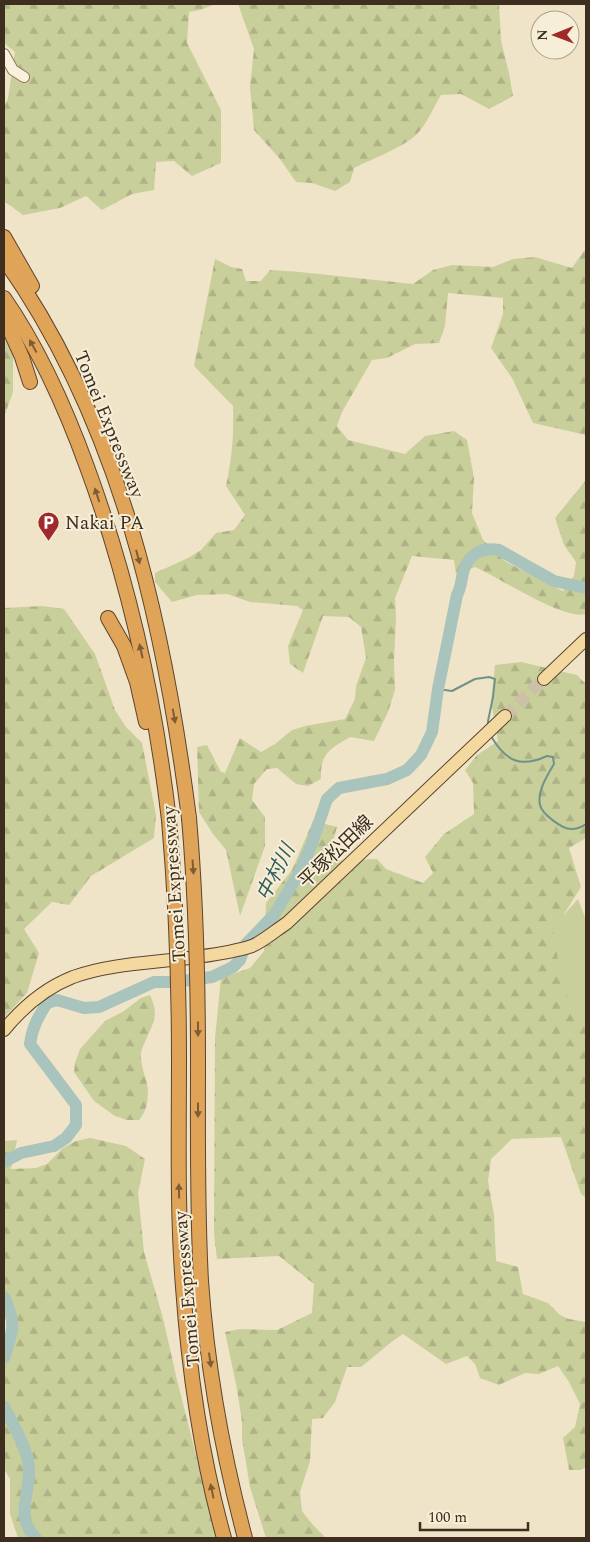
<svg xmlns="http://www.w3.org/2000/svg" width="590" height="1542" viewBox="0 0 590 1542" font-family="Spectral,'Noto Sans JP',serif">
<style>
.forest{fill:url(#forest-firs)}
.garden{fill:#c9cf9b}
.lines{fill:none;stroke-linecap:round;stroke-linejoin:round}
.stream{stroke:#6f938a;stroke-width:2}
.river{stroke:#a9c4bc;stroke-width:12}
.major-tunnel{stroke:#ccc0a6;stroke-width:12;stroke-dasharray:12 6;stroke-linecap:butt}
.minor-casing{stroke:#8d765c;stroke-width:12}
.major-casing{stroke:#5b4430;stroke-width:14}
.highway-casing{stroke:#5b4430;stroke-width:16}
.minor{stroke:#faf1dc;stroke-width:10}
.major{stroke:#f3d9a0;stroke-width:12}
.highway{stroke:#e0a458;stroke-width:14}
.highway-bridge-casing{stroke:#5b4430;stroke-width:16;stroke-linecap:butt}
.highway-bridge{stroke:#e0a458;stroke-width:14}
.oneway{fill:#7e5d36}
.labels{text-anchor:middle;stroke-width:4;stroke-linejoin:round;paint-order:stroke}
.street-label{font-size:19px;fill:#3d2e20;stroke:#f7eed8}
.poi-label{font-size:19px;fill:#3d2e20;stroke:#f7eed8;text-anchor:start}
.water-label{font-size:20px;font-style:italic;fill:#2f5d5a;stroke:#f7eed8}
</style>
<defs>
<pattern id="forest-firs" width="22" height="20" patternUnits="userSpaceOnUse" patternTransform="scale(1.25)"><rect width="22" height="20" fill="#c9cf9b"/><path d="M5 1l3.5 6h-7zM16 11l3.5 6h-7z" fill="#aeb285"/></pattern>
</defs>
<rect width="100%" height="100%" fill="#f0e4c8"/>
<g class="forest">
<polygon points="4,4 216,4 200,10 189,12 187,43 221,110 221,163 192,176 174,161 156,162 154,190 132,194 102,210 86,196 60,208 23,215 4,201 4,108 8,98 15,52 4,43"/>
<path d="M238 4H499L501 41 509 73 513 96 489 109 461 94 441 95C433 108 427 124 416 135 404 147 370 160 354 168L350 182 335 191 312 183 296 182 280 159 254 130 250 87 254 49Z"/>
<path d="M586 250V435L533 423 512 378 491 348 503 314V298L448 293 445 326 439 343 415 344 387 358 372 360 342 412 337 426 348 440 405 454 425 436 454 431 467 440 474 478 472 513 483 540 506 562 563 591 574 576 576 562 564 545 555 518 586 480V614C565 621 498 577 475 567L456 574 454 560 412 556 395 598 396 618 394 661 395 690 388 712 374 741 350 737C330 749 320 753 321 779L308 786 296 784 277 768 267 769 254 784 252 800 265 817V846L240 916 226 850 213 834 199 812 197 747 207 745 221 772 225 773 240 738 261 752 275 744 292 730 305 726 345 719 355 699 356 686 366 658 361 627 349 617 323 616 303 673 290 664 288 646 303 610 297 606 250 602 227 594 197 595 172 602 155 582V573L188 558 201 550 216 533 234 530 245 515 226 486C232 458 234 434 233 406L194 366 215 259 231 267 242 269 246 281H261L270 270 300 272 413 284 433 270 452 265 493 267 513 259 535 257 572 268 584 251Z"/>
<polygon points="4,336 13,354 13,392 4,417"/>
<polygon points="42,606 64,609 95,654 115,710 126,727 142,743 156,815 154,838 91,876 69,905 52,902 24,929 39,953 27,993 4,1018 4,608"/>
<polygon points="521,662 577,675 586,684 586,838 569,848 581,887 564,914 578,946 586,1014 586,1198 581,1194 561,1137 512,1139 491,1159 488,1181 494,1215 496,1261 518,1267 523,1294 548,1303 560,1315 569,1319 586,1322 586,1467 581,1470 569,1470 563,1438 575,1427 580,1404 569,1382 558,1366 539,1374 525,1373 499,1385 480,1378 475,1364 467,1356 446,1364 403,1334 394,1340 361,1367 347,1367 335,1402 323,1418 312,1419 310,1461 300,1492 302,1511 313,1525 326,1538 266,1538 250,1487 242,1439 242,1422 237,1389 225,1332 240,1329 277,1330 312,1313 314,1284 279,1256 217,1259 214,1234 215,1038 221,978 250,968 264,951 266,903 292,870 313,821 337,827 327,861 377,859 386,869 423,883 433,873 425,857 444,834 474,814 473,783 465,770 477,755 498,741 491,702 495,665"/>
<path d="M150 995C160 1017 153 1022 145 1042 143 1046 141 1050 141 1053 140 1062 144 1072 146 1080 150 1093 148 1110 139 1120H127L115 1116 94 1101 74 1072 75 1063 80 1049 105 1021 124 1011 141 998Z"/>
<polygon points="90,1138 126,1146 145,1159 138,1193 144,1252 163,1318 177,1380 217,1538 18,1538 10,1514 10,1479 4,1469 4,1358 9,1324 4,1317 4,1141 17,1140 11,1169 36,1168 47,1164 63,1148 76,1141"/>
</g>
<polygon class="garden" points="578,899 586,920 586,1028 564,990 552,928"/>
<g class="lines">
<g class="stream">
<polyline points="438,689 452,691 475,679 489,677 495,679 493,697 488,721 488,725"/>
<path d="M491 736C506 762 521 768 547 756L553 757 554 764C547 776 537 791 540 805 542 814 562 829 571 829 576 829 582 827 586 824"/>
</g>
<g class="river">
<path d="M4 1162 21 1153 54 1146 66 1138 76 1125V1105L30 1044C32 1028 38 1017 47 1003L57 1000 84 1008 99 1007 154 982H175L212 977 233 967 240 960 246 944 274 915 298 875 311 846 327 799 339 788 387 779 407 770 421 755 432 732 438 689 457 595C461 588 461 581 463 573 468 554 481 547 499 550L554 581 586 588"/>
<path d="M4 1297C17 1324 13 1331 4 1358"/>
<path d="M4 1407C13 1424 23 1441 28 1460 34 1489 12 1515 36 1538"/>
</g>
<polyline class="major-tunnel" points="505,716 544,679"/>
<defs>
<polyline id="minor" points="4,54 13,70 24,77"/>
<g id="major">
<polyline points="544,679 586,639"/>
<path d="M4 1030C22 1008 45 988 73 977 109 964 150 963 189 958 210 955 231 953 252 946 264 941 276 930 287 923L505 716"/>
</g>
<g id="highway">
<polyline points="4,237 32,286"/>
<path d="M4 259C120 422 164 623 189 818"/>
<path d="M4 298C40 350 66 409 87 467 129 581 155 700 169 820"/>
<polyline points="4,317 22,357 30,382"/>
<polyline points="108,618 124,646 137,682 146,722"/>
<path d="M179 1059C179 1135 177 1212 183 1287 189 1372 201 1456 224 1538"/>
<path d="M198 1061C198 1135 197 1208 201 1281 207 1367 223 1455 245 1538"/>
</g>
</defs>
<use href="#minor" class="minor-casing"/>
<use href="#major" class="major-casing"/>
<use href="#highway" class="highway-casing"/>
<use href="#minor" class="minor"/>
<use href="#major" class="major"/>
<use href="#highway" class="highway"/>
<defs>
<g id="highway-bridge">
<path d="M189 818C196 899 198 980 198 1061"/>
<path d="M169 820C176 900 179 979 179 1059"/>
</g>
</defs>
<use href="#highway-bridge" class="highway-bridge-casing"/>
<use href="#highway-bridge" class="highway-bridge"/>
</g>
<defs><path id="oneway-solid" d="M-6-.8H1V-3.2L6.5 0L1 3.2V.8H-6Z" transform="scale(1.25)"/></defs>
<g class="oneway">
<use href="#oneway-solid" transform="translate(33 346) rotate(-119)"/>
<use href="#oneway-solid" transform="translate(97 495) rotate(-108)"/>
<use href="#oneway-solid" transform="translate(138 557) rotate(75)"/>
<use href="#oneway-solid" transform="translate(141 651) rotate(-103)"/>
<use href="#oneway-solid" transform="translate(174 716) rotate(80)"/>
<use href="#oneway-solid" transform="translate(193 867) rotate(86)"/>
<use href="#oneway-solid" transform="translate(198 1029) rotate(90)"/>
<use href="#oneway-solid" transform="translate(198 1110) rotate(90)"/>
<use href="#oneway-solid" transform="translate(179 1191) rotate(-91)"/>
<use href="#oneway-solid" transform="translate(210 1360) rotate(82)"/>
<use href="#oneway-solid" transform="translate(212 1491) rotate(-102)"/>
</g>
<defs>
<symbol id="parking-pin" viewBox="-11 -11 22 30"><path d="M0 17L-7.5 6A9.5 9.5 0 1 1 7.5 6Z" fill="#9e2a2b" stroke="#f7eed8"/><path d="M-3.5-5.5H1a3.5 3.5 0 0 1 0 7H-1V5.5H-3.5ZM-1-3.4V-.6H.8a1.4 1.4 0 0 0 0-2.8Z" fill="#fff"/></symbol>
</defs>
<g fill-rule="evenodd">
<use href="#parking-pin" x="36" y="510" width="25" height="34"/>
</g>
<g class="labels">
<g class="street-label">
<text transform="translate(110 424) rotate(68)" y="7">Tomei Expressway</text>
<text transform="translate(335 851) rotate(-44)" y="7">平塚松田線</text>
<text transform="translate(173 884) rotate(-94)" y="7">Tomei Expressway</text>
<text transform="translate(186 1289) rotate(-95)" y="7">Tomei Expressway</text>
</g>
<g class="poi-label">
<text x="65" y="529">Nakai PA</text>
</g>
<g class="water-label">
<text transform="translate(275 872) rotate(-63)" y="7">中村川</text>
</g>
</g>
<rect width="590" height="1542" fill="none" stroke="#3d2e20" stroke-width="10"/>
<g transform="translate(555 35) rotate(269)"><circle r="24" fill="#f7eed8" stroke="#ada18e"/>
<path d="M0-4L9 19L0 12L-9 19Z" fill="#9e2a2b"/>
<text y="-8" font-size="14" font-weight="bold" text-anchor="middle" fill="#3d2e20">N</text>
</g>
<path d="M420 1522v8h108v-8" fill="none" stroke="#3d2e20" stroke-width="2.5"/>
<text x="428" y="1522" font-size="15" fill="#3d2e20" stroke="#f7eed8" stroke-width="4" paint-order="stroke">100 m</text>
</svg>
